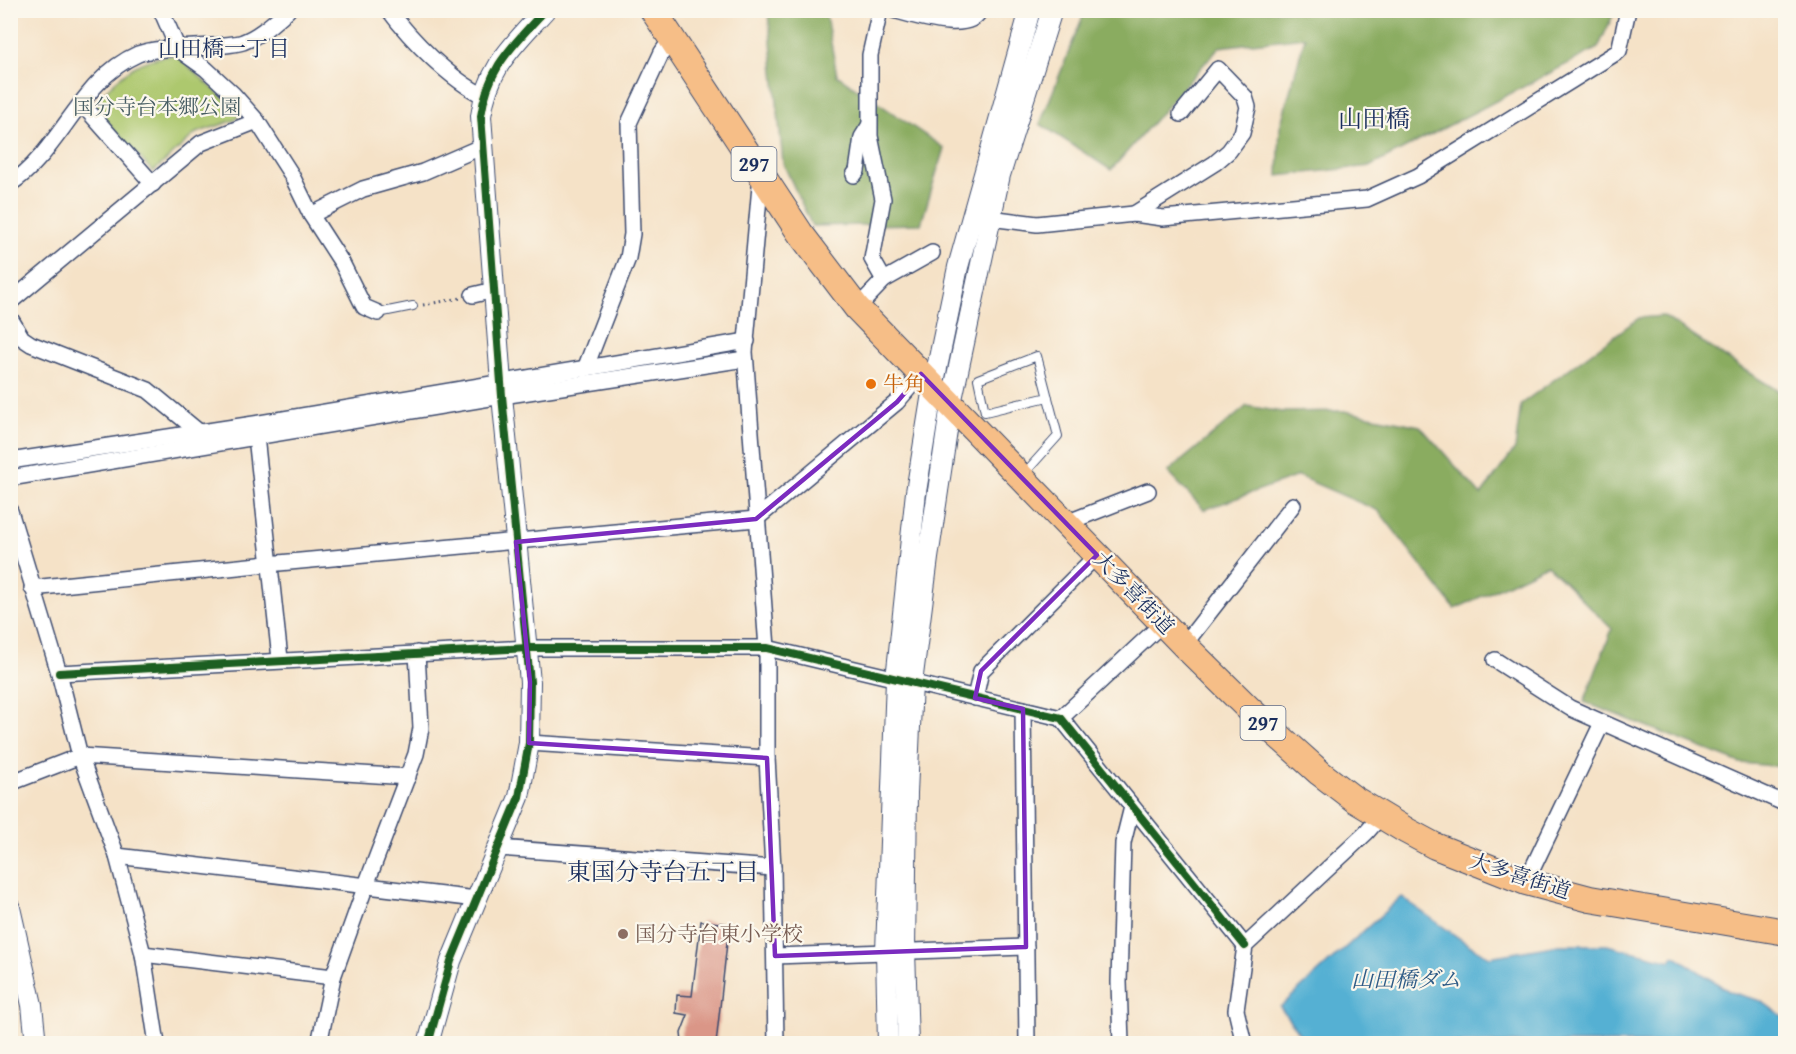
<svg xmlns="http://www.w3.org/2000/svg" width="1796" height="1054" viewBox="0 0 1796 1054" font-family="'Gentium Book Plus','Noto Serif JP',serif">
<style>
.green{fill:#adc86e;stroke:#647c66;stroke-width:1.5}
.forest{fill:#8aac61;stroke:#526e60;stroke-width:1.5}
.water{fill:#55b0d3;stroke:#387098;stroke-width:1.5}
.building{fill:#da9687}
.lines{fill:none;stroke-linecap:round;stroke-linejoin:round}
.service-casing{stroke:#3c4a6e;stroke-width:10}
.minor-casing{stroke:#3c4a6e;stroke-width:18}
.tertiary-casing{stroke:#3c4a6e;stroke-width:22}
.trunk-casing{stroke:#3c4a6e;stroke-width:28}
.path{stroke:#3c4a6e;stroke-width:3;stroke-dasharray:1.5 4.5;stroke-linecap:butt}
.service{stroke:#fff;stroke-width:8}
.minor{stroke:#fff;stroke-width:15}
.tertiary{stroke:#fff;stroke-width:20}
.trunk{stroke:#f6be87;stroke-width:26}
.cycleway-casing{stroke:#fbf7ec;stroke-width:11}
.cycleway{stroke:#1b5e20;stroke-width:8}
.marked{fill:none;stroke:#7b2cbf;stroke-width:4.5;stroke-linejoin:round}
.food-dot{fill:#e8710a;stroke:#fbf7ec;stroke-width:2}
.education-dot{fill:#8d6e63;stroke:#fbf7ec;stroke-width:2}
.labels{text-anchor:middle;stroke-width:4.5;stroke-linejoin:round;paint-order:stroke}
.shield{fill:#fbf7ec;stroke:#5e6b89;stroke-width:1.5}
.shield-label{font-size:20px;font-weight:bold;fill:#1b2f5e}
.park-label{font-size:21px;fill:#475d63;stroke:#fbf7ec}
.food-label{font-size:21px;fill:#c56008;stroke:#fbf7ec;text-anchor:start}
.street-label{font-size:21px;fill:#1b2f5e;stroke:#fbf7ec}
.education-label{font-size:21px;fill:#785e54;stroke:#fbf7ec;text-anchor:start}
.neighbourhood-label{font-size:22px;fill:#1b2f5e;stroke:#fbf7ec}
.water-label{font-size:22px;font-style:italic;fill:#2f5c87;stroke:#fbf7ec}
.quarter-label{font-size:24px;fill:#1b2f5e;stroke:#fbf7ec}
</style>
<rect width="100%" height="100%" fill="#fbf7ec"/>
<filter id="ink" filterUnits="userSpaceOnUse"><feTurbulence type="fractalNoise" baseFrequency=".0167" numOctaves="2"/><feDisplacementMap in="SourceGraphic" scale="12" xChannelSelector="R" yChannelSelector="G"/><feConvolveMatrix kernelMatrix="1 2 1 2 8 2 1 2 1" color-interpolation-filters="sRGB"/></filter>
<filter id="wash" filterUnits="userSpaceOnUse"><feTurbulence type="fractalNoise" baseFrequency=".008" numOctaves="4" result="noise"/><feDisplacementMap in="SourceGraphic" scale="24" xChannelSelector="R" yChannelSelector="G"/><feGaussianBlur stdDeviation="1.35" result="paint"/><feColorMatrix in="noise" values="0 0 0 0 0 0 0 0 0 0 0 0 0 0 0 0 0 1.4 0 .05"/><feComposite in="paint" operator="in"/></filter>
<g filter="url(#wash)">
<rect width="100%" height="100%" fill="#f5e2c7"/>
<path class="green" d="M176 55 241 114 235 120 196 133 153 172 96 110 95 102C122 74 135 58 176 55Z"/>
<g class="forest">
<polygon points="768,11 825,11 837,75 944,148 921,224 812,226 783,163"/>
<polygon points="1085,11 1085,10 1615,11 1598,48 1371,166 1278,176 1280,127 1305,37 1219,47 1111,170 1040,124"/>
<polygon points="1663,316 1746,371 1785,395 1785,767 1740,763 1584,702 1612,629 1547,565 1455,609 1379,511 1298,476 1204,510 1168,472 1247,406 1282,412 1344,411 1420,426 1481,495 1515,449 1521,404 1639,318"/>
</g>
<polygon class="water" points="1401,897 1469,945 1489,957 1559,945 1607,945 1671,961 1674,955 1730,992 1761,1001 1785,1018 1785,1043 1306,1043 1280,1007"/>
<g id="blocks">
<polygon class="building" points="701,921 729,924 716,1044 682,1042 681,1033 688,1015 676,1013 677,995 692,996"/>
</g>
</g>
<g filter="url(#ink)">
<use href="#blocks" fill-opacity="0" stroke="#3c4a6e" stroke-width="1.5"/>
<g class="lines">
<defs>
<g id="service">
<polyline points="378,313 413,306"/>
<polyline points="1023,475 1058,436 1037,356 978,379 985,412 1048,397"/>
</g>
<g id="minor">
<polyline points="161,10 178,49 206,69 233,94 257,121 291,174 311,215 342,263 364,307 378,313"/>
<path d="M389 10C411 40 451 80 484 96"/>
<polyline points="880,10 870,55 870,136 883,199 872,259 884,280"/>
<path d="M893 10C914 15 969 35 980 10"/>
<polyline points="82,104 153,184"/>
<polyline points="761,175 745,352 767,648 767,758 773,868 776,1044"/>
<polyline points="854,175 857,171 862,137 869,126"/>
<path d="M10 184C61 151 80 79 138 54 157 46 202 48 225 45 231 44 238 44 243 42 260 36 275 21 288 10"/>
<polyline points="1134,214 1215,163 1229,151 1242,133 1248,107 1245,97 1218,69 1181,114"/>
<polyline points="311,215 363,189 423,172 483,146"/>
<polyline points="990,218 1037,224 1134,214 1163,218 1367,199 1418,176 1619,51 1628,10"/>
<polyline points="473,295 494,290"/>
<polyline points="10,302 201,143 257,121"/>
<polyline points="857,308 884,280 932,253"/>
<polyline points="10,318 22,338 31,344 148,390 199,432"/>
<polyline points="585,369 628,258 632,234 629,123 662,52 671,39"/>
<polyline points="255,427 280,659"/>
<polyline points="10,461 254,424 747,341"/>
<polyline points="10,478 502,396 745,359"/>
<polyline points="10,511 59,673 80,756 117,856 143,954 157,1044"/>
<polyline points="1066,523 1148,491"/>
<polyline points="32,588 268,564 756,519 897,402 921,374"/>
<polyline points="1184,645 1293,505"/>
<polyline points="1495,660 1570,708 1786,804"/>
<polyline points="59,673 528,648 767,648 1061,718 1245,946"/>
<polyline points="975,698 981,671 1097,555"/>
<polyline points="1023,709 1027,1044"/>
<polyline points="1061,718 1163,623"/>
<polyline points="529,743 767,758"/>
<polyline points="10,783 80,756 408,777"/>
<polyline points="499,848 773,868"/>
<polyline points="117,856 476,899"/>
<polyline points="1526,882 1602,723"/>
<polyline points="143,954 333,977"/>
<polyline points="775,956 1026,947"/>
<polyline points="319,1044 333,977 366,885 416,754 421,728 417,653"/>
<polyline points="1121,1044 1119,982 1123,843 1132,807"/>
<polyline points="1244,1044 1236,1010 1245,946 1366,833 1381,816"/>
</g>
<g id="tertiary">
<polyline points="10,908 32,1005 36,1044"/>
<path d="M428 1044 451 961 519 797 529 743 530 682 502 396 481 116C488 66 513 46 545 10"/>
<polyline points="888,1044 886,951 896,679 916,492 933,387 958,267 1030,10"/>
<polyline points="908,1044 905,950 907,793 912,683 928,558 951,404 1000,175 1052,10"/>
</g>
<polyline id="trunk" points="653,10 800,233 857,308 1184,645 1251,711 1320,773 1354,799 1407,831 1435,846 1526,882 1590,899 1786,932"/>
</defs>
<use href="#service" class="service-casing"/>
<use href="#minor" class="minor-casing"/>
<use href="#tertiary" class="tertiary-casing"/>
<use href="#trunk" class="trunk-casing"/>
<polyline class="path" points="423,305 461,298"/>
<use href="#service" class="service"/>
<use href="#minor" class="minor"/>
<use href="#tertiary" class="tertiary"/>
<use href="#trunk" class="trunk"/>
<defs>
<g id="cycleway">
<polyline points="59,673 528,648 767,648 1061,718 1245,946"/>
<path d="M428 1044 451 961 519 797 529 743 530 682 502 396 481 116C488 66 513 46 545 10"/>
</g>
</defs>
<use href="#cycleway" class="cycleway-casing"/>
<use href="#cycleway" class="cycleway"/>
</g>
</g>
<path class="marked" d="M921 374 1097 555 981 671 975 698 1023 709 1026 947 775 956 767 758 529 743 530 682 516 542 756 519 897 402Z"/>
<circle class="food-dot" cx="871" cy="384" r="6"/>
<circle class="education-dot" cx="623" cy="934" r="6"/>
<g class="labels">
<g class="shield">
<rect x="731.5" y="147" width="45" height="34" rx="4.5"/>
<rect x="1240.5" y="706" width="45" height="34" rx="4.5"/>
</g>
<g class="shield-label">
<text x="754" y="171">297</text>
<text x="1263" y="730">297</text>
</g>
<g class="park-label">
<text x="157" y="114">国分寺台本郷公園</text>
</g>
<g class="food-label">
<text x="883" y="391">牛角</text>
</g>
<g class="street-label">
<text transform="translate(1134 593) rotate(46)" y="7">大多喜街道</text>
<text transform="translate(1520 876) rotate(18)" y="7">大多喜街道</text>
</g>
<g class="education-label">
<text x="635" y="941">国分寺台東小学校</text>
</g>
<g class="neighbourhood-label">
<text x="224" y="56">山田橋一丁目</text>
</g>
<g class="water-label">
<text x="1406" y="987">山田橋ダム</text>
</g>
<g class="quarter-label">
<text x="1374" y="127">山田橋</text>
<text x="663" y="880">東国分寺台五丁目</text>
</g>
</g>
<rect width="1796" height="1054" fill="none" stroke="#fbf7ec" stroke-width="36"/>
</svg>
